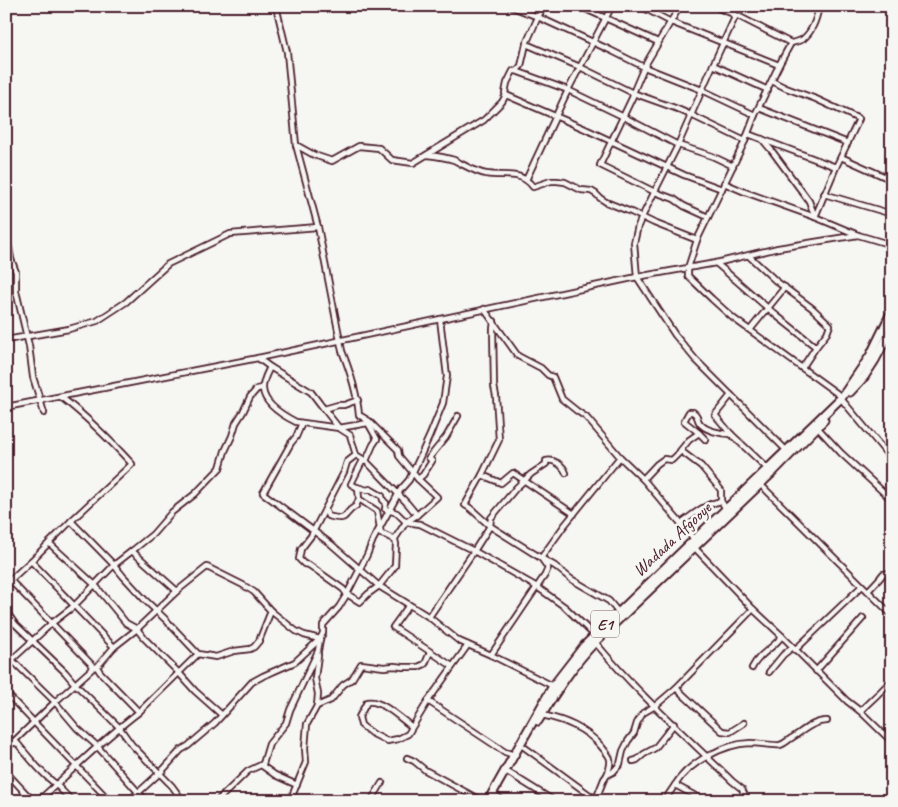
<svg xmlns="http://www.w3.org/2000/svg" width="898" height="807" viewBox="0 0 898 807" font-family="Caveat,sans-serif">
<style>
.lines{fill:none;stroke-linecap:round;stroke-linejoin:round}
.minor-casing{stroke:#4a1f2b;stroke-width:8}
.highway-casing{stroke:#4a1f2b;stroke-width:11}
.minor{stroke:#f6f6f2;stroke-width:4.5}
.highway{stroke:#f6f6f2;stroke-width:7}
.labels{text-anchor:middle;stroke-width:5;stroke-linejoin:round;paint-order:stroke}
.shield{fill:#f6f6f2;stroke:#7e6067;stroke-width:1}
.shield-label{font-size:16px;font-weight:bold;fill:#4a1f2b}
.street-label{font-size:18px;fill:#4a1f2b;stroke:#f6f6f2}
</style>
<rect width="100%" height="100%" fill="#f6f6f2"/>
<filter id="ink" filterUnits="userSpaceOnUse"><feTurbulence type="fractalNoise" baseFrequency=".02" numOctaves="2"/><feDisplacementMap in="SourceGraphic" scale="10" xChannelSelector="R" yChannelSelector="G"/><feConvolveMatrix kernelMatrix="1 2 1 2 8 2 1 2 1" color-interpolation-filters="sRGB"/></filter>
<g filter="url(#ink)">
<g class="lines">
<defs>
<g id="minor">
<path d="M276 6 287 52 296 145 318 227 342 351C350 371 357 392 359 415L369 421 368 423 377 439 373 445 366 461 362 462 351 484 358 488 359 499 356 506C341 514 351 522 328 516L325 509 344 472 347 462 356 455"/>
<polyline points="510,6 538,17 526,44 580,67 633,93 675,108 691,115 745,141"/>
<polyline points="544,6 538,17 610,50 644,67 702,90 755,115"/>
<polyline points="579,6 658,42"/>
<polyline points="640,6 671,22 779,65"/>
<polyline points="680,6 644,67 633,93 633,96 600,165 655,192 674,199 684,206 708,217"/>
<polyline points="713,6 736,15"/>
<path d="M791 43C795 42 800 41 803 39 812 32 817 17 819 6"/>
<polyline points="713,65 768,90"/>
<polyline points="516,71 568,90 624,117 678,145 712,156 733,166"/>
<polyline points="506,95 583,128 684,175 722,189"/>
<polyline points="759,108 848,143"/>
<polyline points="748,134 836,167"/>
<polyline points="762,139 772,151 809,201 815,217 836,167 859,119 816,99 786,88 772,81"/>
<polyline points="296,145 314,155 332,161 359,146 379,148 392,160 413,163 484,120 502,102 506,95 505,93 507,83 513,71 516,71 521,66 526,44"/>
<path d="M427 155C436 156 445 157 454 160 464 165 475 172 486 174 503 177 521 170 533 187L551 181H557L565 182 581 190 591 191 596 194 600 198 606 202 631 212 654 223 697 240"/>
<polyline points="841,157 892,180"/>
<polyline points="526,180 568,90 612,6"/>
<polyline points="724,183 745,192 815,217 858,235 892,245"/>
<polyline points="824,194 892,214"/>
<polyline points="6,230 11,259 16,272 16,291 29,346 33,377 44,413"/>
<polyline points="749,256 776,281 812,308 830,325 827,333 816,347"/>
<polyline points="716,263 777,316 816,347 802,368"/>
<polyline points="484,309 518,356 541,368 548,375 553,377 562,399 577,411 586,417 620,457 643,479 694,539"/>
<polyline points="494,321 493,329 494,386 496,396 499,440 482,475 465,505 470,508 490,526 541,558 564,526 620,457"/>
<polyline points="750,330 785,287"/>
<polyline points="6,340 69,329 97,321 126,302 168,264 230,234 318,227"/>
<polyline points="258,358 270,367 311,392 324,409 338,405 344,405 358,400"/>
<path d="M270 367C267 373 262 382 263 389 264 405 284 416 296 422L339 428 368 423"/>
<polyline points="731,395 786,450"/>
<path d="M61 397C87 417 110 440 132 464L71 521"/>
<polyline points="843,401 892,460"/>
<polyline points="6,407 258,358 637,277 716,263 778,248 858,235"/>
<polyline points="324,409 339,428 350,435 356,455 366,461 407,503 417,515"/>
<polyline points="370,422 398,450 399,456 418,479"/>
<polyline points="302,423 296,437 291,443 263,493 331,544 379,586 429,617 459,641 491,655 553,686"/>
<polyline points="817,427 841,453 892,500"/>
<path d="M699 433 684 421 689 412H693C698 415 697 418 699 422 704 431 723 434 731 434"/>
<polyline points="680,451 689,440 699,433 706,440"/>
<polyline points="767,468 731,434 715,415 731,395 695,359 675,335 637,277 634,243 638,226 642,217 678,145 713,65 736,15 791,43 779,65 755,115 745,141 697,240 688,268 688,276 712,299 733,318 842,397"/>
<polyline points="482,475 501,483 513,473 574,514"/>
<polyline points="643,479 657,464 664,459 672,460 681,451 701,466 721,490 721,501 726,509"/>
<polyline points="760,484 892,615"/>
<polyline points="357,487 367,490 370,489 382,496 383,500 386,503 385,509 397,513 406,522 420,524 474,551 537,587 565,607 594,635"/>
<path d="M325 509 311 536 301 549 299 559 304 564 309 565 343 589 347 594 360 602 368 594 379 586 395 566 396 544 395 540C390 538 387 535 381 534L377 511 359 499"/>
<path d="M681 523C694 514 705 504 721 501"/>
<polyline points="394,540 406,522 417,515 437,497 418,479 423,475 432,461 429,458 446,437 458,416"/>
<polyline points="49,543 95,585 126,623 137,629 144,638 179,673 195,691 222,715"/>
<polyline points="694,547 753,609 782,636 847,701 860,711 892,742"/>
<polyline points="132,551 153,534 172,512 195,494 220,468 225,451 232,436 236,423 243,412 250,397 257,389 262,388"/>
<polyline points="10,580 94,667"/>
<polyline points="6,584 31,561 114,647 97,667 100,672 139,712 198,654 216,657 234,651 250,649 254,647 259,641 271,611"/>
<polyline points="177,591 132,551 114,565 123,576 145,600 165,619 198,654"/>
<polyline points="868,591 880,578 883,574 892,573"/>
<polyline points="409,605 393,627 452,666"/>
<polyline points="6,611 15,624 65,672 75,684 119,727 132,745 172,786 183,801"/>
<path d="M429 617 474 551 490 526 491 518 516 488 531 474 546 464V461C554 459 563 465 566 473"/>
<path d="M595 642C636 692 686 736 732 781L742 789 746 798 745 801"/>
<polyline points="114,647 137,629 177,591 207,567 243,585 254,592 271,611 296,631 304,635 320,639"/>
<polyline points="795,650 862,586"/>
<polyline points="6,654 55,702 77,728 97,746 146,801"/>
<polyline points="491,655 545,575 548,568 541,558 555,566 571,579 609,601 618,612"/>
<polyline points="6,665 52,623 74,606 114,565 71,521 31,561"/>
<path d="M752 668C759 653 773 649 782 636"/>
<polyline points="816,671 863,618"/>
<polyline points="769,672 783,655 793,647"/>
<polyline points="676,688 722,731 730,732 744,723"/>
<path d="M6 693C41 729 75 765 110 801"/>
<polyline points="428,701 505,752 514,755"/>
<polyline points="317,706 331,700 343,685 352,679 361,664 384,667 394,666 403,667 418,667 425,664 430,652"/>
<polyline points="860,711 878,694 892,680"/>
<path d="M542 715C565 720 585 728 601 746 604 750 609 755 610 759 611 764 609 770 607 775"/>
<path d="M412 727C401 719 381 699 367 702L359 717 361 725 371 733 387 741 398 739 408 734 428 701 468 645"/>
<path d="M6 735 13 743H17C28 756 39 771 52 781 59 787 65 794 72 801"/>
<polyline points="524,747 598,801"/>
<polyline points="6,749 55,702 94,667 97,667"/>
<polyline points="407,758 414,761 425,770 482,801"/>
<polyline points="633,761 637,760 644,754 655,748 674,724"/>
<polyline points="261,765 275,775 297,785"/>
<polyline points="6,772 33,801"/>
<polyline points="509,773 554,801"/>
<path d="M675 785C689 762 724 744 750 743 758 743 775 746 780 745 784 744 787 741 790 739 802 732 812 721 827 721"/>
<polyline points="496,795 503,801"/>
<polyline points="596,799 604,779 607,775 613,772 620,764 623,751 628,741 634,733 637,723 643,713 655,706 676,688 753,609"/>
<path d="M38 801C72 771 103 739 139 712"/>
<polyline points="129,801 163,770 181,750 188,746 215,723 252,682 263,676 295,662 320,639"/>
<polyline points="217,801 248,771 263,764 269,744 286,723 290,710 318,651 320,639 323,633 323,625 339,607 347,594 367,555 373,540 401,489 409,480 419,459 430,435 443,403 447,376 440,319"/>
<polyline points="290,801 306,762 305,748 307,724 317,706 318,694 315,678 318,655"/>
<polyline points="371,801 382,783"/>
<polyline points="664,801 675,785 705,801"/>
</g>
<g id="highway">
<polyline points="850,392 864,377 875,360 892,328"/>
<path d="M538 721C555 693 572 666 595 642L774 471 824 420"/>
<polyline points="488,801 553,686 584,646 842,397 870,356 892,311"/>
</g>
</defs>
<use href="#minor" class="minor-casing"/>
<use href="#highway" class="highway-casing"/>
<use href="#minor" class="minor"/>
<use href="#highway" class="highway"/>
</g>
</g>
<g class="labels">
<rect class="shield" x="591" y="610.5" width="28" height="27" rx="4"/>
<g class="shield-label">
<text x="605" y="630">E1</text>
</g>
<g class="street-label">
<text transform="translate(672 539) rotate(-43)" y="6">Wadada Afgooye</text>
</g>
</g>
<rect width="898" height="807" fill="none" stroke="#f6f6f2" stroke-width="25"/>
<rect x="12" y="12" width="873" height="782" fill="none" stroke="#4a1f2b" stroke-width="2" filter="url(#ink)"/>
</svg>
